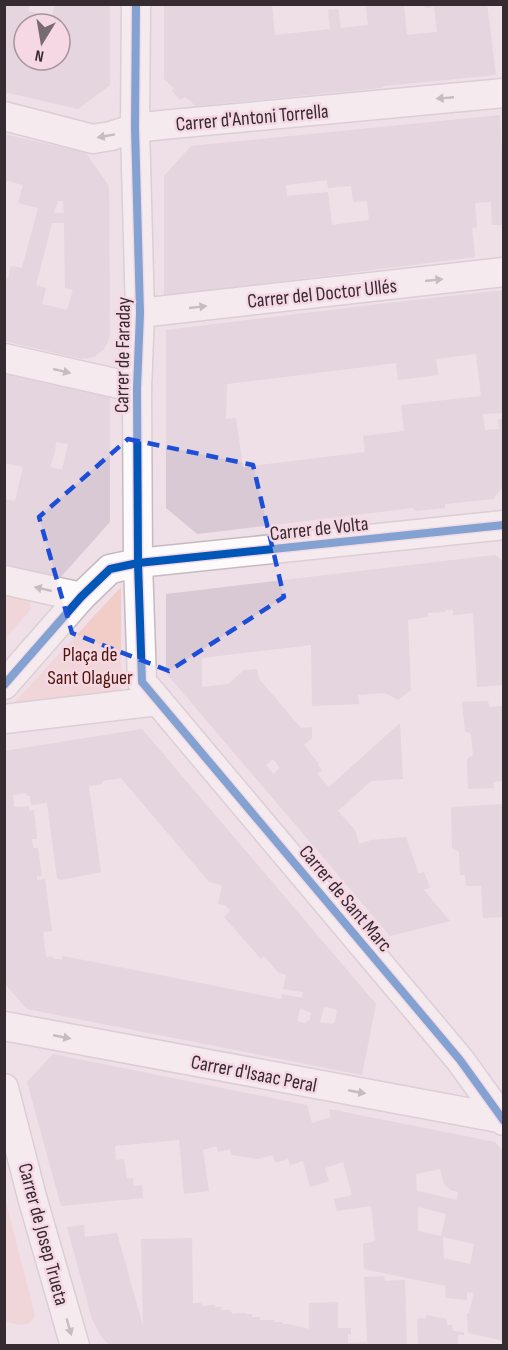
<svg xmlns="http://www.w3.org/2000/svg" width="508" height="1350" viewBox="0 0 508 1350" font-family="'Sofia Sans Condensed',sans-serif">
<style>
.green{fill:#f2cdc7}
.building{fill:#d8c9d4;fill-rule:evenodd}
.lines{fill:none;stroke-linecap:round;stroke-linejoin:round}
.minor-casing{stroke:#c6bac0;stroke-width:31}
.minor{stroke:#fdfafb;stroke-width:28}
.cycleway-casing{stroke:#f6d8e5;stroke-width:11}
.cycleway{stroke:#0057b8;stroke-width:8}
.oneway{fill:#9a9296}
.marked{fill:none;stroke:#1d4ed8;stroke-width:4.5;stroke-dasharray:12 8;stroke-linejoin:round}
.labels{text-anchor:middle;stroke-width:5;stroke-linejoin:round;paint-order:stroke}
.street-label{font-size:20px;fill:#362b30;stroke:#f6d8e5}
.park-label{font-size:20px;fill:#4a1706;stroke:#f6d8e5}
</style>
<rect width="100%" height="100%" fill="#efdfe6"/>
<g class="green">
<polygon points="121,587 121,693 9,708"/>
<polygon points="5,591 28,596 31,609 5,639"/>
<path d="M4 1195 35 1315C30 1330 17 1324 5 1321Z"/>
</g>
<g class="building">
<path d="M4 4H30L28 11 52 17 55 4H110V85L78 109 4 92ZM24 24H60V60H24Z"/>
<polygon points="164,4 272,4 275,35 330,29 328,10 338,9 341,28 368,25 366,6 404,4 407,35 437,32 434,7 425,8 424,4 487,4 496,75 384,86 381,88 196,106 185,97 180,100 172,91 174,88 164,79"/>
<path d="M500 115 504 193V225H492L491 202 475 203 477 227 472 228 475 257 164 296V176L191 146ZM327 180 328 188 351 186 353 202 367 201 369 220 332 225 328 192 287 196 286 185Z"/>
<path d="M4 134 86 153 109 186 110 335 108 342 104 349 94 357 81 359 4 341V277L8 278 11 266 22 268 38 208 18 203 23 185 4 180ZM58 201H63L64 213H54ZM52 223H64L65 288 73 290 67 310 42 304 46 288 36 285Z"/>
<path d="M504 290V413L483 414 485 430 499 429 498 419H504V486L493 499 445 504V508L416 511 413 508 197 534 166 508V330L388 303ZM476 354 481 396 401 405 404 431 363 436 365 452 243 467 236 418 226 419 227 384 396 363 398 380 438 375 436 359Z"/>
<path d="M4 373 110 397V522L59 579 4 567V499L15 501 23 467 4 463ZM56 442 68 444 62 470 50 467 55 452Z"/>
<path d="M495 555 504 562V685L477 687 473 613 453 615V610H445V612L428 613V617L408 620 411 690 398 700 385 693 358 695 359 704 312 706 311 645 202 658V687L228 684 244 670 257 669 259 679 301 728 312 727V738L304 745 319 764 318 765 322 770 317 774 329 787 400 723 403 779 371 781 338 811 355 830 359 844 371 840 406 837 419 874 424 872 430 888 423 889 450 921 390 936 166 673V594ZM273 759 280 768 273 774 266 765Z"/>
<polygon points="488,701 489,707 504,706 504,781 493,782 494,788 468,789 467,760 469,757 473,756 471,734 465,731 462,702"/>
<path d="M142 729 376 1004 362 1075 27 1009 4 983V751ZM121 778 209 882 222 885 218 904 225 905 230 911 224 917 261 959 264 956 279 973 286 975 283 989 303 992 302 998 282 994 281 999 63 956 62 960 52 958 53 956 46 957 43 932 52 931 45 879 37 880V876H42L38 848H33L32 839H37L34 810 29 811V806L14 807 13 795 26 793 27 796H30L31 805 47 803 57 878 61 880 101 872 89 786 102 784V781ZM324 1007 335 1009 337 1011 335 1022 332 1024 320 1022ZM300 1008 311 1013 310 1020 305 1023 297 1021Z"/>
<polygon points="504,804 504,917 483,918 481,886 466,886 465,875 460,875 459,852 452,848 451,807"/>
<path d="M53 1054 307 1105 312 1123 331 1117 329 1109 495 1142 504 1152V1341L468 1333 467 1313H469L474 1293 467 1292V1300L446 1298 445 1286 364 1269 363 1244 375 1241 371 1206 337 1211 334 1199 352 1195 343 1162 325 1168 329 1181 310 1187 303 1161 290 1165 288 1159 275 1163 273 1155 257 1159 232 1155 230 1149 218 1152 217 1146 203 1150 209 1191 184 1194 179 1140 115 1146 116 1160 124 1159 127 1179 133 1178 134 1186 142 1185 143 1198 61 1206 27 1082ZM440 1169 444 1184 450 1190 458 1192 457 1199 458 1200 417 1191 416 1174ZM418 1207 446 1214 441 1236 418 1231ZM443 1237 474 1244 470 1264 444 1258Z"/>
<polygon points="84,1225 85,1237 117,1233 143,1326 141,1239 192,1238 193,1303 201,1303 202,1306 215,1305 215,1307 222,1307 221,1310 231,1310 232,1314 245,1313 245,1314 252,1314 252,1317 260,1317 260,1320 274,1320 274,1322 283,1322 283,1324 289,1324 309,1329 309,1303 338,1302 338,1328 351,1328 351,1334 348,1334 348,1343 367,1342 364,1277 384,1276 385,1281 405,1280 407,1346 110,1346 100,1335 92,1319 67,1227"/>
<polygon points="426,1315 446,1319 447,1325 452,1325 453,1331 464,1332 464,1335 458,1335 458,1346 418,1346 417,1319 426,1318"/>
</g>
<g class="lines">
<defs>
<g id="minor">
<polyline points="136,4 135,128 140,313 137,388 138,563 142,682 460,1060 504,1121"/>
<polyline points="4,116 93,139 111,136 135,128 162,125 504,93"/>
<polyline points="140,313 504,272"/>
<polyline points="4,358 137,388"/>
<polyline points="4,580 81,597"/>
<polyline points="4,685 81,597 110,569 138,563 504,525"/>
<polyline points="4,719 158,701"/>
<polyline points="4,1026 504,1119"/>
<polyline points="4,1088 32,1197 75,1346"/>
</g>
</defs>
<use href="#minor" class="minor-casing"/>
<use href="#minor" class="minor"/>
<defs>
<g id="cycleway">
<polyline points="136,4 135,128 140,313 137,388 138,563 142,682 460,1060 504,1121"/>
<polyline points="4,685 81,597 110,569 138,563 504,525"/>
</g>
</defs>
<use href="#cycleway" class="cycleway-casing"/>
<use href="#cycleway" class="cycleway"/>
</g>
<defs><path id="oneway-solid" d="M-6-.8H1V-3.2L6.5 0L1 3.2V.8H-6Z" transform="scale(1.5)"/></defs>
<g class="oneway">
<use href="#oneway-solid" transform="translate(445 98) rotate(175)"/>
<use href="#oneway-solid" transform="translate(106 136) rotate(170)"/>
<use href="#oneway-solid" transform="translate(434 280) rotate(-6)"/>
<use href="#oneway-solid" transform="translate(198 307) rotate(-6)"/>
<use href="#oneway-solid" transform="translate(62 371) rotate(13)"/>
<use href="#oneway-solid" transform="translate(43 589) rotate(-167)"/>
<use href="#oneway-solid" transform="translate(62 1037) rotate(11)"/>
<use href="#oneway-solid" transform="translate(357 1092) rotate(11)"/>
<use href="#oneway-solid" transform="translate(69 1327) rotate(74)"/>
</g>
<path d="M0 0H508V1350H0ZM128 439 253 465 284 597 169 671 72 633 39 517Z" fill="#efdfe6" fill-opacity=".55" fill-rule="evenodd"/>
<path class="marked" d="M128 439 253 465 284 597 169 671 72 633 39 517Z"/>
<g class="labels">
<g class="street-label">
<text transform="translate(252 117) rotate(-5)" y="7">Carrer d'Antoni Torrella</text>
<text transform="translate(322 293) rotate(-6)" y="7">Carrer del Doctor Ullés</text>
<text transform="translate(122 355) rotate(-89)" y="7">Carrer de Faraday</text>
<text transform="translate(319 528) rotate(-6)" y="7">Carrer de Volta</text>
<text transform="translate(346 898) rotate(50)" y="7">Carrer de Sant Marc</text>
<text transform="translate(254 1073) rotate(11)" y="7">Carrer d'Isaac Peral</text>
<text transform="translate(44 1234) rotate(75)" y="7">Carrer de Josep Trueta</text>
</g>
<g class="park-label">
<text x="90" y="661">Plaça de<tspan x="90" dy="23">Sant Olaguer</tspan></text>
</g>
</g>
<rect width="508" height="1350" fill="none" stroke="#362b30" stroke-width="12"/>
<g transform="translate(42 42) rotate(191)"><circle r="28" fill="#f6d8e5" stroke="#a9939d" stroke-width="1.5"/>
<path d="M0-4.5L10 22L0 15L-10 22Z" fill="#776a70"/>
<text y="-9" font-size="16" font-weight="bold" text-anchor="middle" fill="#362b30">N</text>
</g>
</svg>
